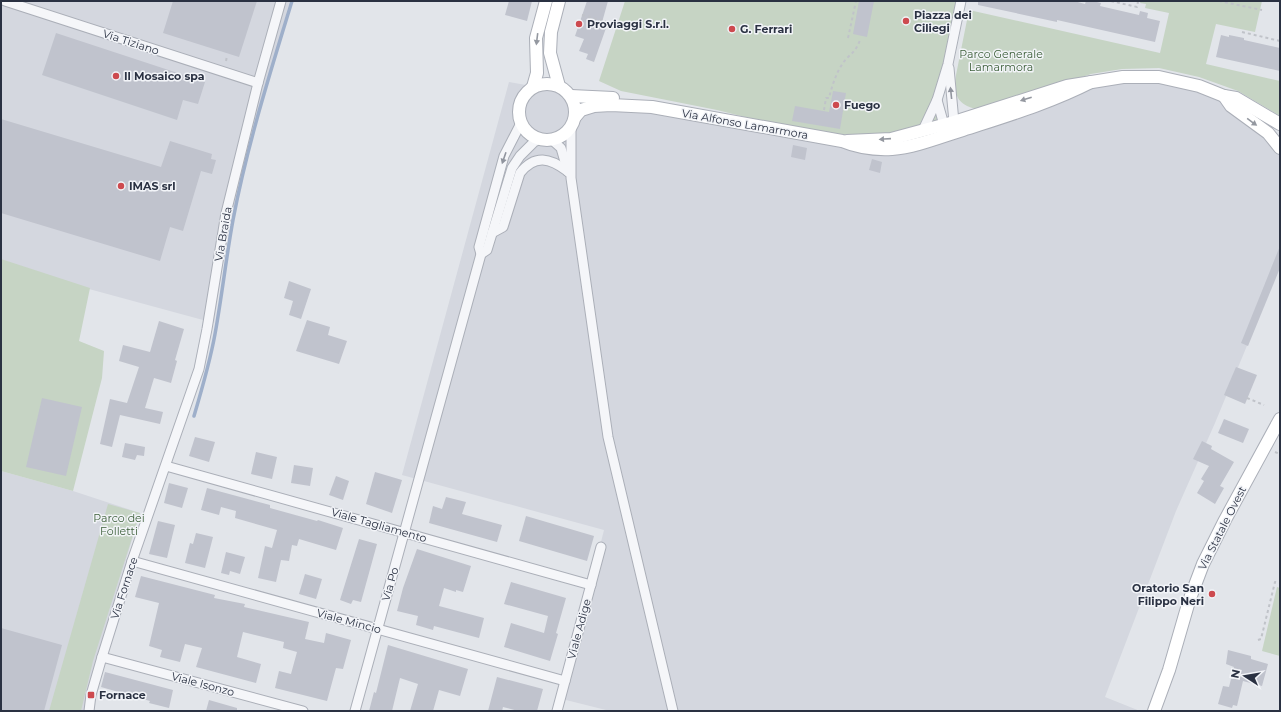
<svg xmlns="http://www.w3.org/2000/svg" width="1281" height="712" viewBox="0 0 1281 712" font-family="Montserrat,sans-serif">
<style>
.built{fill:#d4d7df}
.green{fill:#c6d4c4}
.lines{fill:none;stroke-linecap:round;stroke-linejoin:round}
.stream{stroke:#9eafca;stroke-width:3.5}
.building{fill:#c0c3cd}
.street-casing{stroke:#abafb8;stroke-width:11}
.secondary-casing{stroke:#abafb8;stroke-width:14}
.path{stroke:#c0c3c9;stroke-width:2;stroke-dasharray:3 3;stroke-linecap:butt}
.street{stroke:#f5f6f9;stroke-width:9}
.secondary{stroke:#fff;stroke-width:12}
.oneway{fill:#9498a0}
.oneway2{fill:#90949e}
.poi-dot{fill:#cd4a4f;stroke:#f2f4f8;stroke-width:1.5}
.labels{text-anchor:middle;stroke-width:3;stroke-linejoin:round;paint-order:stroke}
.poi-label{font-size:11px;font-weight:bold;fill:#2a3142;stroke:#f2f4f8;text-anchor:start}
.street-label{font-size:11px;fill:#2a3142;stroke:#f2f4f8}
.park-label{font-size:11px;fill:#3b5e38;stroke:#f2f4f8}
</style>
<rect width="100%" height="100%" fill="#e2e5ea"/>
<g class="built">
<polygon points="1,1 290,1 253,131 224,255 214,323 89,289 1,261"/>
<polygon points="1138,77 1207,91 1280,140 1280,266 1215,423 1176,511 1105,697 1140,711 610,711 562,699 604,530 402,475 509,82 850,143"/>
<polygon points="1,471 73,491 140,513 88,688 85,711 1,711"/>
</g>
<g class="green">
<polygon points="625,1 956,1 935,133 850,143 717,110 621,91 599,81"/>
<path d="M1141 1H1262L1255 32 1216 24 1206 64 1280 81V116L1238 91 1199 77 1159 68 1122 69 1091 74 982 111C959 105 953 99 956 75L969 10 1160 53 1169 13 1145 8 1146 4 1140 3Z"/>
<polygon points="1,259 90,288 79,341 104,351 102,378 73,491 1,471"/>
<polygon points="108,504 140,513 93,661 81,711 49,711"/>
<polygon points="1277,587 1280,588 1280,656 1262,651"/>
</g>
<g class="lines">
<path class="stream" d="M194 416C202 389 210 362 215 334 222 296 226 258 233 220 247 146 270 73 292 1"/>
</g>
<g class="building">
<polygon points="173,1 257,1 239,57 163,33"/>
<polygon points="509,1 532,1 527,21 505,15"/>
<polygon points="587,1 608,1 601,26 606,28 594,62 586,59 588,54 579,51 584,39 575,36"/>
<polygon points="859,1 874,1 867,37 853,34"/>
<polygon points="978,1 1074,1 1085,4 1086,1 1093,1 1101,3 1100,6 1139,15 1140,11 1148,13 1147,18 1160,21 1155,42 1057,20 1057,22 978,5"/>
<polygon points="56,33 205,82 198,104 183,100 177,120 42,75"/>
<polygon points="1221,35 1229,37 1229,35 1244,38 1244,40 1280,48 1280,71 1216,57"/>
<polygon points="833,91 846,93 840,129 792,121 795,106 829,112"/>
<polygon points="1,119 161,167 170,141 212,154 211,159 216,160 212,174 201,171 183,231 170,227 160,261 1,213"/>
<polygon points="793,145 807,148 805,160 791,157"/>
<polygon points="872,159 882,162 880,173 869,170"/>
<polygon points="1280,246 1280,268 1248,346 1241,343"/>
<polygon points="289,281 311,289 301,319 289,315 293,301 284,298"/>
<polygon points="307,320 330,327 328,335 347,341 339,364 296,351"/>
<polygon points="159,321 184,329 175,360 177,361 171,383 154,378 145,408 163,412 160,424 120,415 112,447 100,444 110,399 127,403 139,367 119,361 123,345 150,352"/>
<polygon points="1236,367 1257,375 1245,404 1224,395"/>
<polygon points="42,398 82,407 66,476 26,467"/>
<polygon points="1224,419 1249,429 1243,443 1218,433"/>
<polygon points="195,437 215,442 209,462 189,456"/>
<polygon points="1202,441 1212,446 1211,449 1234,462 1220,486 1224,488 1215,504 1197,493 1204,481 1201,479 1209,466 1193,459"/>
<polygon points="125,443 145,447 144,456 137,455 135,460 122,457"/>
<polygon points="256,452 277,457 272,479 251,474"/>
<polygon points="294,465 313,468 310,486 291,483"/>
<polygon points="375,472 402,480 392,513 366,504"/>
<polygon points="336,476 349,481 343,500 329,495"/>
<polygon points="169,483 188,488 182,508 164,503"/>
<polygon points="207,488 270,505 270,508 317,521 318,520 343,528 336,550 299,539 297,546 292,545 289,561 281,560 276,582 258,578 265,546 272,548 277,530 235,518 236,511 221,507 219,515 201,510"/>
<polygon points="446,497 466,502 462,514 502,525 497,542 429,523 433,506 442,509"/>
<polygon points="526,516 594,536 587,561 519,541"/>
<polygon points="158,521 175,525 167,558 149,554"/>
<polygon points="196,533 213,537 205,568 185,563 190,543 193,544"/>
<polygon points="359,539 377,544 361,602 353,600 351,604 340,600"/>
<polygon points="417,549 471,566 463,592 456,590 456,592 444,588 439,606 484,618 479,638 434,626 433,630 416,625 418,616 397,611 403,588"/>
<polygon points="226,552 245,557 240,574 230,571 229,575 221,573"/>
<polygon points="305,574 322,579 316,599 299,594"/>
<polygon points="141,576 215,595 214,598 245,604 244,607 309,622 305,639 324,643 326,633 351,640 343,669 336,668 327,701 275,688 279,671 291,674 297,652 283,648 284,642 243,632 237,657 261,664 256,683 196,667 202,648 185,644 180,662 160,657 162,650 149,646 159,603 135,597"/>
<polygon points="511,582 566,598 556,633 558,634 550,661 504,647 511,623 544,633 548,616 504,604"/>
<polygon points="1,628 62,645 44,711 1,711"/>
<polygon points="388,645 468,669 460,696 439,690 433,711 410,711 418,684 400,678 392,711 369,711 374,692 376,693"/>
<polygon points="1228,650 1251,656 1251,659 1268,664 1262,686 1243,681 1237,706 1233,705 1232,708 1218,704 1223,686 1229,687 1234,667 1226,664"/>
<polygon points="105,672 173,690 169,708 149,703 150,701 101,687"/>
<polygon points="497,677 543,689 537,711 518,711 503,707 502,711 488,711"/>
<polygon points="209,700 237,708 237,711 206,711"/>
</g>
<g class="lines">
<defs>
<g id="street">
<polyline points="5,1 258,83"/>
<polyline points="949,68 954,122 952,126"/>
<polyline points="937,100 944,125 948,128"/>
<polyline points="571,127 571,178 608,437 673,711"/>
<polyline points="923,130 937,100 948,64 961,1"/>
<polyline points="552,140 561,148 568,172"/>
<path d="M492 233 503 227 520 173C535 154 550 158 567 171"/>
<polyline points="481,254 487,250 512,168 520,156 534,142 540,139"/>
<polyline points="166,466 591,585"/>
<polyline points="132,561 565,681"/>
<polyline points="102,657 303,711"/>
<polyline points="89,711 91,695 102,657 132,561 199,369 207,329 226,213 258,83 281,1"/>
<polyline points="355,711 481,254 479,247 504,156 521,123"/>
<polyline points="557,711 601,547"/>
</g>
<g id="secondary">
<polyline points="559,1 551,32 550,53 559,86"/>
<circle cx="547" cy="112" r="28"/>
<polyline points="533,87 537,73 536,38 546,1"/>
<polyline points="571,96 613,98"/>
<polyline points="1224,96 1231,106 1268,133 1280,148"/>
<path d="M575 117 581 110 594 106 611 105 652 107 842 141C859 148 874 150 892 149 916 147 940 137 963 130 1006 116 1050 103 1091 82"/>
<polyline points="847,141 891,139 954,122 1067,86 1123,77 1159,77 1199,86 1224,96 1236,98 1280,124"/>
<polyline points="1154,711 1169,670 1189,601 1203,564 1225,520 1280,419"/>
</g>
</defs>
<use href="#street" class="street-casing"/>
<use href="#secondary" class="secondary-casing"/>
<g class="path">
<polyline points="1111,1 1137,7 1138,1"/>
<polyline points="1219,1 1262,10"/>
<polyline points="582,15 608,22"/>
<polyline points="1242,32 1280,41"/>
<polyline points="848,38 856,1"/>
<polyline points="226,61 227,56"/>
<path d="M824 110 826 98H829C832 86 836 73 843 63 850 53 855 54 860 40"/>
<polyline points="1247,398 1264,405"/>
<polyline points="1275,452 1280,454"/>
<polyline points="1258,640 1261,639 1275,582 1280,583"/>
</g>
<use href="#street" class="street"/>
<use href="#secondary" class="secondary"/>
</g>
<defs><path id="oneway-solid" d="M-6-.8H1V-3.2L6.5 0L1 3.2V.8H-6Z"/></defs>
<g class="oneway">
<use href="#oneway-solid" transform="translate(537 39) rotate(97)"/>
<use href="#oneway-solid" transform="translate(1026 99) rotate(162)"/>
<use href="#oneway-solid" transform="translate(1252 122) rotate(36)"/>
<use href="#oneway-solid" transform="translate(885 139) rotate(176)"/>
</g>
<g class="oneway2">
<use href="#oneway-solid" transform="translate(951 93) rotate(-96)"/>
<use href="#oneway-solid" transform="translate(504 158) rotate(109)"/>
</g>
<g class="poi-dot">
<circle cx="906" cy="21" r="4"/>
<circle cx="579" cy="24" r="4"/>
<circle cx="732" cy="29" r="4"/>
<circle cx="116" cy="76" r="4"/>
<circle cx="836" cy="105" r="4"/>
<circle cx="121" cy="186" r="4"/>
<circle cx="1212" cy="594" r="4"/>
<rect x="87" y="691" width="8" height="8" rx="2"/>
</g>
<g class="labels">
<g class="poi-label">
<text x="914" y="19">Piazza dei<tspan x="914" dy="13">Ciliegi</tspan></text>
<text x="587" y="28">Proviaggi S.r.l.</text>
<text x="740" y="33">G. Ferrari</text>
<text x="124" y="80">Il Mosaico spa</text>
<text x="844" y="109">Fuego</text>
<text x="129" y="190">IMAS srl</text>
<text x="1204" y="592" text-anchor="end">Oratorio San<tspan x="1204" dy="13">Filippo Neri</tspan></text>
<text x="99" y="699">Fornace</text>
</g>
<g class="street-label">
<text transform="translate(131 42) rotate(18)" y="4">Via Tiziano</text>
<text transform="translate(745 124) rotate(10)" y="4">Via Alfonso Lamarmora</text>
<text transform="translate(223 234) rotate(-80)" y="4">Via Braida</text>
<text transform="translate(379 525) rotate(16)" y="4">Viale Tagliamento</text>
<text transform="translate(1222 528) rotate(-63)" y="4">Via Statale Ovest</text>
<text transform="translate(390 584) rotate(-74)" y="4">Via Po</text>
<text transform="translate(124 588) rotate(-72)" y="4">Via Fornace</text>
<text transform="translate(349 621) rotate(15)" y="4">Viale Mincio</text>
<text transform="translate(579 629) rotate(-75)" y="4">Viale Adige</text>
<text transform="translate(203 684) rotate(15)" y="4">Viale Isonzo</text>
</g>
<g class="park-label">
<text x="1001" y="58">Parco Generale<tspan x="1001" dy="13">Lamarmora</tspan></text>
<text x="119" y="522">Parco dei<tspan x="119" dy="13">Folletti</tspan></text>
</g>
</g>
<rect width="1281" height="712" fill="none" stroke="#2a3142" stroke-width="4"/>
<g transform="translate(1245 676) rotate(282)" stroke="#f2f4f8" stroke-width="3" paint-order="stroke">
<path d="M0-3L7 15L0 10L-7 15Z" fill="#2a3142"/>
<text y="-6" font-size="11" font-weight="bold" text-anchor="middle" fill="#2a3142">N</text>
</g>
</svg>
